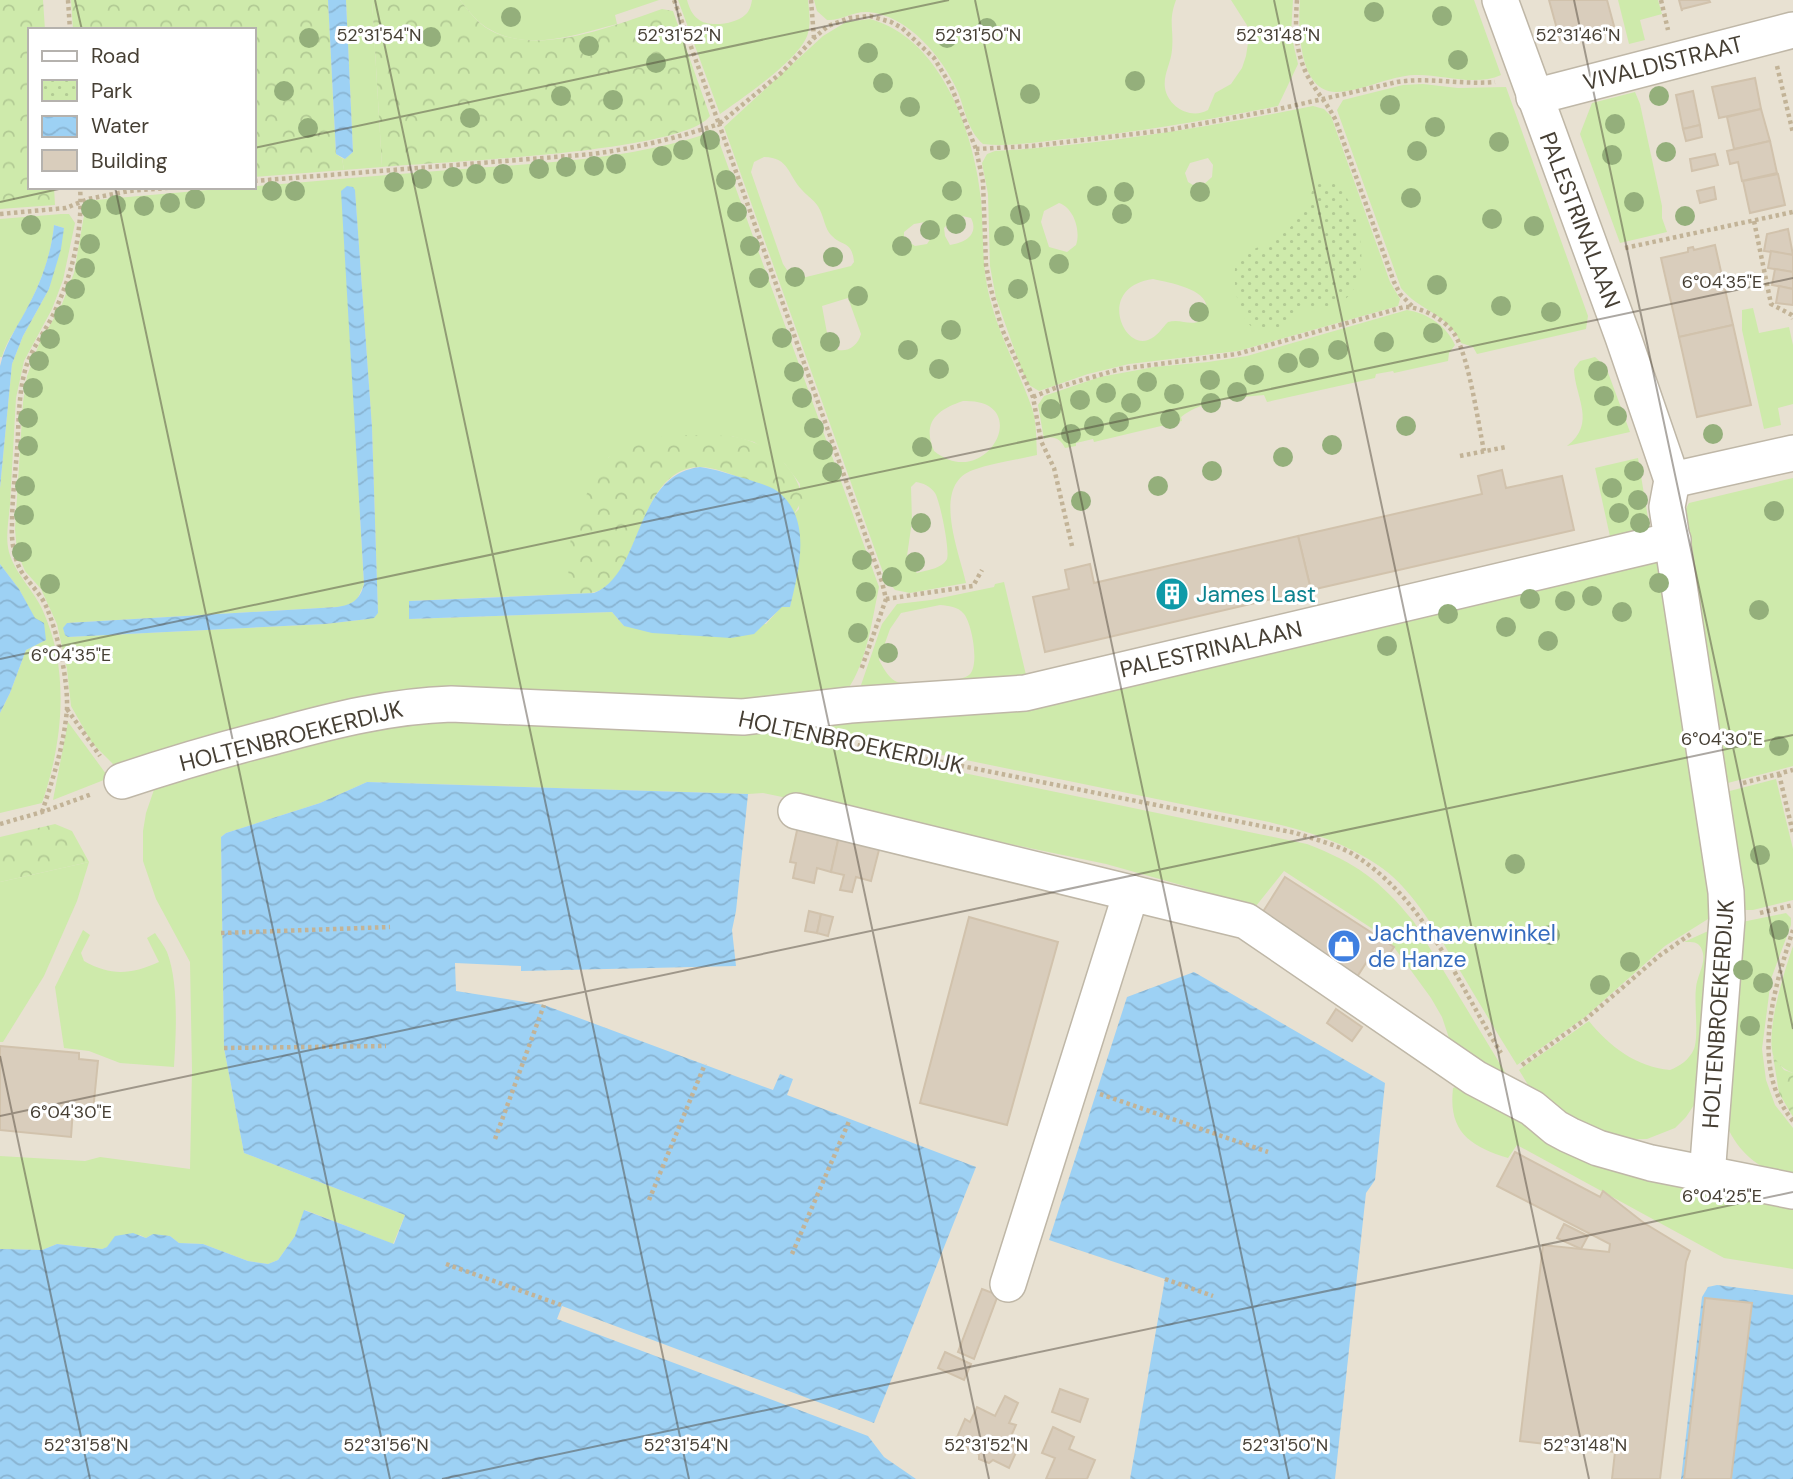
<svg xmlns="http://www.w3.org/2000/svg" width="1793" height="1479" viewBox="0 0 1793 1479" font-family="'DM Sans',sans-serif">
<style>
.residential{fill:#e8e1d2;fill-rule:evenodd}
.green{fill:#ceeaab;fill-rule:evenodd}
.forest{fill:url(#forest-crowns)}
.park{fill:url(#park-dots)}
.water{fill:url(#water-waves)}
.building{fill:#d9cdbc;stroke:#d1c2ac;stroke-width:2}
.lines{fill:none;stroke-linecap:round;stroke-linejoin:round}
.street-casing{stroke:#bfb7a7;stroke-width:38}
.path{stroke:#c2b397;stroke-width:4.5;stroke-dasharray:3.5 3.5;stroke-linecap:butt}
.street{stroke:#fff;stroke-width:35}
.tree{fill:#94af7b}
.ticks{fill:none;stroke:#463f34;stroke-width:2;stroke-opacity:0.45}
.labels{text-anchor:middle;stroke-width:6;stroke-linejoin:round;paint-order:stroke}
.street-label{font-size:23px;fill:#463f34;stroke:#fff}
.culture-label{font-size:23px;fill:#0d838f;stroke:#fff;text-anchor:start}
.shop-label{font-size:23px;fill:#366cbe;stroke:#fff;text-anchor:start}
.ticks-label{font-size:18px;text-anchor:middle;fill:#463f34;stroke:#fff;stroke-width:6;stroke-linejoin:round;paint-order:stroke}
</style>
<defs>
<pattern id="forest-crowns" width="20" height="18" patternUnits="userSpaceOnUse" patternTransform="scale(1.75)"><rect width="20" height="18" fill="#ceeaab"/><path d="M2 6a3 3 0 1 1 6 0M12 15a3 3 0 1 1 6 0" fill="none" stroke="#b2ca94"/></pattern>
<pattern id="park-dots" width="8" height="8" patternUnits="userSpaceOnUse" patternTransform="scale(1.75)"><rect width="8" height="8" fill="#ceeaab"/><path d="M2 2h.1M6 6h.1" fill="none" stroke="#b2ca94" stroke-width="1.8" stroke-linecap="round"/></pattern>
<pattern id="water-waves" width="16" height="10" patternUnits="userSpaceOnUse" patternTransform="scale(1.75)"><rect width="16" height="10" fill="#9dd1f4"/><path d="M0 5q4-4 8 0t8 0" fill="none" stroke="#89b4d2"/></pattern>
</defs>
<rect width="100%" height="100%" fill="#f3efe5"/>
<path class="residential" d="M0 0H1793V1479H0ZM30 30H254V187H30Z"/>
<g class="green">
<polygon points="346,0 372,0 382,167 344,170 342,158 345,159 353,152"/>
<path d="M460 0H659L615 15 617 24C578 34 530 52 491 30 478 24 469 11 460 0Z"/>
<path d="M678 0H687C689 7 692 15 698 19 708 28 736 24 745 15 750 11 751 5 752 0H808C809 10 811 23 808 33 802 58 741 99 720 114Z"/>
<path d="M814 0H1176C1168 22 1174 28 1172 50 1171 63 1163 75 1165 88 1168 107 1191 120 1208 110L1215 93 1231 84 1242 68 1246 56 1250 30 1231 0H1293L1291 34 1298 64 1278 106C1207 120 1136 133 1064 139 1038 142 1009 147 983 144 968 131 965 110 958 92 943 58 908 15 868 12 853 11 841 21 827 20L817 11Z"/>
<path d="M1300 0H1474L1501 75C1475 87 1442 74 1415 75 1389 76 1360 92 1336 92 1298 92 1298 25 1300 0Z"/>
<polygon points="1618,0 1658,0 1662,14 1640,20 1645,40 1629,44"/>
<path d="M870 19C941 38 974 132 981 199 984 233 981 266 990 299 1000 338 1019 371 1032 408 1037 424 1036 440 1037 455 1016 460 993 463 973 470 931 485 959 551 966 583L910 593 895 590 885 578 724 127 823 36 846 22ZM764 157C790 158 787 174 802 190 808 197 816 201 820 210 824 218 825 229 831 235 842 247 852 240 854 262L851 266 798 279 789 273 783 264 751 172 754 162ZM962 216 971 218C979 234 966 243 950 245L945 236 944 228 951 221ZM925 222 931 227 933 235 927 244 915 246 904 239V232L914 224ZM848 298 861 334C858 345 849 352 838 350L827 333 822 306ZM963 401C1036 398 987 494 934 451 922 423 936 410 963 401ZM916 482C923 483 930 486 935 493 940 501 950 550 947 559 942 569 926 570 917 573L911 568 907 556 912 521 911 487Z"/>
<path d="M1423 84 1458 88 1506 87 1588 316 1586 329 1477 354 1473 347 1461 343C1449 314 1419 311 1401 288L1337 110 1343 100 1403 85Z"/>
<polygon points="1635,92 1640,104 1662,206 1662,218 1667,232 1620,243 1580,134 1592,103"/>
<path d="M1313 106 1324 109 1331 116 1390 282 1400 299 1398 306 1238 351 1129 364 1088 374 1039 391 1029 385 1022 371 996 298 990 266 988 194 982 163 987 154 995 151C1103 145 1208 127 1313 106ZM1208 158 1213 165 1212 177 1203 185H1193L1188 182 1185 173 1190 163ZM1059 203C1074 208 1081 231 1076 245L1067 252 1049 247 1041 222 1044 211ZM1153 279C1171 283 1222 291 1202 320 1190 327 1181 318 1168 322 1162 328 1157 337 1148 340 1123 350 1096 287 1153 279Z"/>
<path d="M706 134 717 136 879 587C872 620 867 661 848 689L668 708 484 698 121 772 92 743 71 706 67 669 57 624 41 589 25 571 17 552 15 529 23 402 27 376 39 344 62 304 74 273 86 204 96 200C215 189 330 180 449 170 535 163 623 161 706 134ZM355 191 372 427 378 613 368 619 325 624 68 637 64 632 67 623 337 607 346 606 357 600 364 584 360 517ZM731 436 754 442 785 464 800 484 799 509 794 514 799 532 790 607 782 606 766 624 624 626 612 612 410 619 409 601 570 594 584 502 609 457 662 437Z"/>
<path d="M61 214H69L75 223 63 280 52 309 24 361 16 398C14 433 12 469 10 504 9 519 5 537 9 552 15 574 34 590 43 611 70 671 63 742 42 803L0 813V713L10 693 26 650 46 640 19 589 0 564V488L12 364 23 336 49 289 64 228 54 225C51 259 38 289 22 318 15 331 6 342 2 357H0V219Z"/>
<polygon points="1753,308 1759,333 1789,327 1793,345 1793,404 1778,408 1781,425 1764,429 1742,330 1742,310"/>
<path d="M1407 310C1427 313 1447 326 1455 345L1449 353 1448 361 1394 373 1393 371 1376 374 1375 378 1267 402 1264 395C1236 398 1204 399 1181 417L1182 421 1094 442 1093 439 1076 443V446L1065 448C1061 439 1053 435 1044 439L1038 405 1044 396 1100 377 1154 367 1208 362 1247 356Z"/>
<path d="M1595 357 1606 367 1630 432 1567 446C1597 423 1575 398 1574 369L1580 361Z"/>
<polygon points="1638,458 1650,530 1611,541 1595,468"/>
<polygon points="1793,478 1793,766 1720,785 1681,518 1689,503"/>
<path d="M1657 561 1663 564 1716 914 1665 946 1585 1017 1517 1065C1497 1033 1478 1001 1459 969 1437 934 1416 893 1382 868 1347 843 1310 832 1269 822L780 722Z"/>
<path d="M1004 582 1026 675 986 684 860 695 861 685 882 624 897 604 931 600 994 587 995 584ZM940 605C949 606 957 606 964 614 972 624 980 666 969 675 958 683 907 688 895 681 887 676 883 667 879 660L890 629 901 613Z"/>
<path d="M396 718 756 730 1307 844C1356 863 1380 880 1414 922L1508 1077 1480 1072 1449 1038 1442 1017 1431 998 1388 939 1284 871 1256 906 1106 864 763 793 748 794 367 782 320 803 226 833 221 837 224 1048 244 1153 405 1215 393 1244 305 1210 295 1236 278 1260 268 1264 248 1261 203 1244 179 1243 170 1236 151 1235 146 1238 140 1235 102 1249 57 1244 42 1250 0 1249V1156L85 1161 100 1157 190 1169 192 1070 190 962 156 899 143 861V831L146 813 158 778Z"/>
<polygon points="68,722 109,778 53,800"/>
<polygon points="1776,779 1793,849 1793,900 1753,910 1741,910 1722,793"/>
<polygon points="89,862 77,901 44,976 3,1042 0,1042 0,882"/>
<path d="M1786 913 1791 918V925L1771 979 1762 1049 1766 1080 1775 1105 1793 1128V1184C1759 1166 1738 1156 1724 1119L1737 923Z"/>
<path d="M1717 927 1700 1096 1686 1117 1675 1128 1647 1139 1604 1140 1536 1098 1519 1070 1589 1021C1609 1046 1636 1067 1670 1070 1680 1066 1689 1060 1694 1049 1699 1036 1694 1003 1696 988 1697 975 1707 963 1702 950 1699 941 1692 942 1684 942Z"/>
<path d="M83 930 90 935 81 953 84 961C111 976 130 975 159 962L147 938 155 933C159 939 164 946 167 952 179 983 176 1034 174 1067L120 1063 89 1051 64 1048 55 987Z"/>
<path d="M1793 946V1073C1785 1070 1776 1064 1773 1055 1766 1029 1784 972 1793 946Z"/>
<path d="M1461 1084 1793 1199V1269L1724 1258 1517 1145 1508 1158C1470 1146 1448 1132 1453 1088Z"/>
</g>
<g class="forest">
<polygon points="0,0 43,0 45,30 30,30 30,187 54,187 55,205 0,209"/>
<polygon points="71,0 328,0 336,154 342,158 344,170 254,177 254,30 73,30"/>
<path d="M372 0H460C469 11 478 24 490 30 539 57 615 25 662 9L673 11 710 116C683 153 437 162 382 167Z"/>
<path d="M731 436C766 442 795 463 803 499L794 514C786 493 763 485 744 479 730 474 712 466 697 467 640 471 641 567 602 589 592 595 581 593 570 594 570 582 567 568 568 556 570 529 595 463 618 449 650 431 695 436 731 436Z"/>
<polygon points="55,824 72,831 89,862 0,882 0,837"/>
<polygon points="1773,1056 1784,1070 1793,1073 1793,1117 1779,1093"/>
</g>
<path class="park" d="M1324 180C1340 182 1349 199 1354 214 1364 243 1370 296 1330 307 1321 310 1306 306 1299 311 1289 317 1290 325 1274 330 1241 341 1233 291 1235 269 1237 251 1264 247 1277 238 1295 226 1311 205 1314 182Z"/>
<g class="water">
<polygon points="328,0 346,0 353,152 345,159 336,154"/>
<path d="M347 186 353 187 355 190 372 427 378 613 374 618 368 619 325 624 68 637 65 635 63 628 67 623 337 607C352 605 360 600 364 584L341 191Z"/>
<path d="M54 225 64 228 61 249 49 289 23 336 12 364 0 488V366C5 345 15 330 25 312 40 285 51 256 54 225Z"/>
<path d="M700 467C716 469 731 475 747 479 757 483 768 485 777 491 813 518 799 570 790 607H782L754 634 731 638 652 633 624 626 612 612 409 619V601L594 593C644 573 633 475 700 467Z"/>
<polygon points="0,564 19,589 35,618 44,623 46,640 26,650 10,693 0,713"/>
<polygon points="367,782 748,794 736,911 732,930 736,966 521,971 521,966 455,963 456,991 544,1005 773,1090 780,1074 793,1079 787,1095 976,1167 874,1423 562,1306 557,1319 868,1436 884,1457 916,1479 0,1479 0,1249 42,1250 57,1244 102,1249 107,1247 115,1236 133,1233 146,1238 153,1234 170,1236 179,1243 203,1244 248,1261 268,1264 278,1260 295,1236 304,1210 394,1244 405,1215 244,1153 224,1048 221,837 226,833 320,803"/>
<polygon points="1194,972 1385,1083 1375,1180 1366,1193 1335,1479 1130,1479 1165,1279 1049,1240 1127,997"/>
<polygon points="1717,1285 1793,1295 1793,1479 1681,1479 1702,1297 1708,1287"/>
</g>
<g class="building">
<polygon points="1549,0 1607,0 1614,26 1560,40"/>
<polygon points="1679,0 1709,0 1710,2 1682,9 1682,11"/>
<polygon points="1755,78 1761,109 1719,118 1712,87"/>
<polygon points="1693,91 1700,125 1683,129 1676,95"/>
<polygon points="1761,109 1770,141 1734,149 1727,117"/>
<polygon points="1700,125 1702,137 1686,141 1683,129"/>
<polygon points="1770,141 1777,173 1742,181 1738,162 1730,164 1727,151"/>
<polygon points="1715,154 1718,165 1692,171 1690,159"/>
<polygon points="1778,174 1785,205 1750,213 1743,181"/>
<polygon points="1714,187 1716,199 1700,203 1697,191"/>
<polygon points="1788,229 1793,255 1764,251 1767,234"/>
<polygon points="1715,245 1733,325 1679,337 1661,258 1688,252 1688,248 1693,247 1694,250"/>
<polygon points="1771,251 1793,255 1793,272 1768,268"/>
<polygon points="1775,269 1793,272 1793,289 1772,285"/>
<polygon points="1779,286 1793,289 1793,305 1776,303"/>
<polygon points="1733,325 1751,405 1697,417 1679,337"/>
<polygon points="1502,470 1506,488 1562,476 1574,530 1311,590 1298,536 1482,494 1478,476"/>
<polygon points="1298,536 1311,590 1045,652 1033,597 1069,589 1065,570 1090,564 1094,583"/>
<polygon points="798,826 839,836 831,872 817,868 814,883 793,878 796,863 790,862"/>
<polygon points="839,836 880,846 871,881 856,877 852,892 840,890 844,875 831,872"/>
<polygon points="1285,877 1394,947 1385,960 1373,952 1355,980 1259,918"/>
<polygon points="809,911 821,914 817,933 805,931"/>
<polygon points="821,914 833,917 828,936 817,933"/>
<polygon points="969,917 1058,942 1007,1125 920,1103"/>
<polygon points="1336,1009 1362,1027 1352,1041 1327,1023"/>
<polygon points="0,1046 79,1053 79,1059 98,1061 93,1111 73,1109 71,1137 0,1130"/>
<polygon points="1515,1152 1600,1197 1603,1191 1644,1223 1690,1251 1686,1262 1660,1479 1612,1479 1615,1452 1520,1441 1543,1245 1609,1252 1610,1244 1497,1186"/>
<polygon points="1564,1224 1588,1236 1581,1249 1557,1238"/>
<polygon points="982,1289 998,1295 974,1359 958,1352"/>
<polygon points="1705,1298 1752,1303 1731,1479 1684,1479"/>
<polygon points="945,1352 971,1364 964,1380 938,1368"/>
<polygon points="1060,1389 1088,1399 1080,1422 1052,1412"/>
<polygon points="1005,1396 1018,1403 1009,1423 1016,1425 1008,1443 1018,1448 1009,1468 993,1460 989,1463 979,1459 979,1454 955,1442 965,1419 970,1422 977,1407 995,1416"/>
<polygon points="1053,1427 1074,1437 1069,1449 1095,1460 1087,1479 1046,1479 1055,1458 1042,1453"/>
</g>
<g class="lines">
<defs>
<g id="street">
<polyline points="1500,0 1623,337 1672,480 1667,507 1726,892 1727,919 1707,1176"/>
<polyline points="1534,97 1793,30"/>
<polyline points="1672,480 1793,453"/>
<path d="M122 781C173 764 224 749 276 736 334 720 391 706 451 704L743 717 850 705 1025 693 1673 540"/>
<polyline points="796,811 1131,893"/>
<polyline points="1008,1284 1131,893 1246,921 1475,1078 1532,1108 1556,1128 1569,1135 1598,1148 1651,1163 1793,1191"/>
</g>
</defs>
<use href="#street" class="street-casing"/>
<g class="path">
<polyline points="68,0 70,30"/>
<polyline points="674,0 719,124 781,73 814,38 828,26 849,18 870,16 891,22 902,28 934,58 951,86 976,149 983,182 986,265 990,286 1002,329 1033,397 1041,441 1054,468 1072,546"/>
<polyline points="811,0 814,38"/>
<path d="M1297 0C1295 27 1295 50 1307 75 1316 92 1328 104 1336 121L1394 282 1400 294 1413 307"/>
<polyline points="1661,0 1668,30"/>
<polyline points="1777,66 1793,133"/>
<path d="M976 149 1032 146 1168 130 1279 109 1397 82C1429 77 1462 85 1495 82"/>
<path d="M254 181 593 154C636 148 677 138 719 124L882 582 886 599 861 670"/>
<polyline points="0,214 66,208 88,199 129,191 179,187"/>
<polyline points="1754,221 1771,304 1792,315 1793,319"/>
<polyline points="1625,248 1793,212"/>
<path d="M1033 397 1055 388 1120 369 1237 354 1404 307C1422 307 1445 319 1455 335 1469 358 1478 422 1484 451"/>
<polyline points="1460,456 1506,447"/>
<polyline points="886,599 973,586 982,570"/>
<polyline points="67,709 100,756"/>
<path d="M837 741 1296 833C1316 840 1339 845 1356 856 1427 902 1458 984 1501 1053"/>
<polyline points="1779,774 1793,833"/>
<polyline points="1743,783 1793,770"/>
<path d="M42 812C53 779 64 745 67 709 68 679 58 634 46 606 40 593 29 583 21 571 14 558 11 540 12 525 12 500 15 476 17 451 19 423 18 394 26 367 32 348 44 333 53 315 72 276 83 231 80 187"/>
<polyline points="0,824 42,812 92,794"/>
<polyline points="1760,913 1793,905"/>
<path d="M1793 930C1774 989 1749 1067 1793 1121"/>
<polyline points="221,933 390,927"/>
<polyline points="224,1048 386,1046"/>
<polyline points="1522,1065 1586,1019 1659,956 1692,933"/>
<polyline points="1100,1094 1268,1152"/>
<polyline points="495,1139 544,1005"/>
<polyline points="649,1200 705,1064"/>
<polyline points="792,1254 850,1119"/>
<polyline points="446,1264 561,1305"/>
<polyline points="1165,1279 1213,1296"/>
</g>
<use href="#street" class="street"/>
</g>
<g class="tree">
<circle cx="1374" cy="12" r="10"/>
<circle cx="1442" cy="16" r="10"/>
<circle cx="511" cy="17" r="10"/>
<circle cx="987" cy="28" r="10"/>
<circle cx="431" cy="37" r="10"/>
<circle cx="309" cy="38" r="10"/>
<circle cx="947" cy="38" r="10"/>
<circle cx="589" cy="46" r="10"/>
<circle cx="868" cy="53" r="10"/>
<circle cx="1458" cy="60" r="10"/>
<circle cx="656" cy="63" r="10"/>
<circle cx="1135" cy="81" r="10"/>
<circle cx="883" cy="83" r="10"/>
<circle cx="284" cy="91" r="10"/>
<circle cx="1030" cy="94" r="10"/>
<circle cx="561" cy="96" r="10"/>
<circle cx="1659" cy="96" r="10"/>
<circle cx="613" cy="100" r="10"/>
<circle cx="1390" cy="105" r="10"/>
<circle cx="910" cy="107" r="10"/>
<circle cx="470" cy="118" r="10"/>
<circle cx="1615" cy="124" r="10"/>
<circle cx="1435" cy="127" r="10"/>
<circle cx="308" cy="128" r="10"/>
<circle cx="710" cy="140" r="10"/>
<circle cx="1499" cy="142" r="10"/>
<circle cx="683" cy="150" r="10"/>
<circle cx="940" cy="150" r="10"/>
<circle cx="1417" cy="151" r="10"/>
<circle cx="1666" cy="152" r="10"/>
<circle cx="1612" cy="155" r="10"/>
<circle cx="662" cy="156" r="10"/>
<circle cx="616" cy="164" r="10"/>
<circle cx="594" cy="166" r="10"/>
<circle cx="566" cy="167" r="10"/>
<circle cx="539" cy="169" r="10"/>
<circle cx="476" cy="174" r="10"/>
<circle cx="503" cy="174" r="10"/>
<circle cx="453" cy="177" r="10"/>
<circle cx="422" cy="179" r="10"/>
<circle cx="726" cy="180" r="10"/>
<circle cx="394" cy="182" r="10"/>
<circle cx="272" cy="191" r="10"/>
<circle cx="295" cy="191" r="10"/>
<circle cx="952" cy="191" r="10"/>
<circle cx="1124" cy="192" r="10"/>
<circle cx="1200" cy="192" r="10"/>
<circle cx="1097" cy="196" r="10"/>
<circle cx="1411" cy="198" r="10"/>
<circle cx="195" cy="199" r="10"/>
<circle cx="1634" cy="202" r="10"/>
<circle cx="170" cy="203" r="10"/>
<circle cx="116" cy="205" r="10"/>
<circle cx="144" cy="206" r="10"/>
<circle cx="91" cy="209" r="10"/>
<circle cx="737" cy="212" r="10"/>
<circle cx="1122" cy="214" r="10"/>
<circle cx="1020" cy="215" r="10"/>
<circle cx="1685" cy="216" r="10"/>
<circle cx="1492" cy="219" r="10"/>
<circle cx="956" cy="224" r="10"/>
<circle cx="31" cy="225" r="10"/>
<circle cx="1534" cy="226" r="10"/>
<circle cx="930" cy="230" r="10"/>
<circle cx="1004" cy="236" r="10"/>
<circle cx="90" cy="244" r="10"/>
<circle cx="750" cy="246" r="10"/>
<circle cx="902" cy="246" r="10"/>
<circle cx="1031" cy="250" r="10"/>
<circle cx="833" cy="257" r="10"/>
<circle cx="1059" cy="264" r="10"/>
<circle cx="85" cy="268" r="10"/>
<circle cx="795" cy="277" r="10"/>
<circle cx="759" cy="278" r="10"/>
<circle cx="1437" cy="285" r="10"/>
<circle cx="75" cy="289" r="10"/>
<circle cx="1018" cy="289" r="10"/>
<circle cx="858" cy="296" r="10"/>
<circle cx="1501" cy="306" r="10"/>
<circle cx="1199" cy="312" r="10"/>
<circle cx="1551" cy="312" r="10"/>
<circle cx="64" cy="315" r="10"/>
<circle cx="951" cy="330" r="10"/>
<circle cx="1433" cy="333" r="10"/>
<circle cx="782" cy="338" r="10"/>
<circle cx="50" cy="339" r="10"/>
<circle cx="830" cy="342" r="10"/>
<circle cx="1384" cy="342" r="10"/>
<circle cx="908" cy="350" r="10"/>
<circle cx="1338" cy="350" r="10"/>
<circle cx="1309" cy="358" r="10"/>
<circle cx="39" cy="361" r="10"/>
<circle cx="1288" cy="363" r="10"/>
<circle cx="939" cy="369" r="10"/>
<circle cx="1598" cy="371" r="10"/>
<circle cx="794" cy="372" r="10"/>
<circle cx="1254" cy="375" r="10"/>
<circle cx="1210" cy="380" r="10"/>
<circle cx="1147" cy="382" r="10"/>
<circle cx="33" cy="388" r="10"/>
<circle cx="1237" cy="392" r="10"/>
<circle cx="1106" cy="393" r="10"/>
<circle cx="1174" cy="394" r="10"/>
<circle cx="1604" cy="396" r="10"/>
<circle cx="802" cy="398" r="10"/>
<circle cx="1080" cy="400" r="10"/>
<circle cx="1131" cy="403" r="10"/>
<circle cx="1211" cy="403" r="10"/>
<circle cx="1051" cy="409" r="10"/>
<circle cx="1617" cy="416" r="10"/>
<circle cx="28" cy="418" r="10"/>
<circle cx="1170" cy="419" r="10"/>
<circle cx="1119" cy="422" r="10"/>
<circle cx="1094" cy="426" r="10"/>
<circle cx="1406" cy="426" r="10"/>
<circle cx="814" cy="428" r="10"/>
<circle cx="1071" cy="434" r="10"/>
<circle cx="1713" cy="434" r="10"/>
<circle cx="1332" cy="445" r="10"/>
<circle cx="28" cy="446" r="10"/>
<circle cx="922" cy="447" r="10"/>
<circle cx="823" cy="450" r="10"/>
<circle cx="1283" cy="457" r="10"/>
<circle cx="1212" cy="471" r="10"/>
<circle cx="1634" cy="471" r="10"/>
<circle cx="832" cy="472" r="10"/>
<circle cx="25" cy="486" r="10"/>
<circle cx="1158" cy="486" r="10"/>
<circle cx="1612" cy="488" r="10"/>
<circle cx="1638" cy="500" r="10"/>
<circle cx="1081" cy="501" r="10"/>
<circle cx="1774" cy="511" r="10"/>
<circle cx="1619" cy="513" r="10"/>
<circle cx="24" cy="515" r="10"/>
<circle cx="921" cy="523" r="10"/>
<circle cx="1640" cy="523" r="10"/>
<circle cx="22" cy="552" r="10"/>
<circle cx="862" cy="560" r="10"/>
<circle cx="915" cy="562" r="10"/>
<circle cx="892" cy="577" r="10"/>
<circle cx="1659" cy="583" r="10"/>
<circle cx="50" cy="584" r="10"/>
<circle cx="866" cy="592" r="10"/>
<circle cx="1592" cy="596" r="10"/>
<circle cx="1530" cy="599" r="10"/>
<circle cx="1565" cy="601" r="10"/>
<circle cx="1759" cy="610" r="10"/>
<circle cx="1622" cy="612" r="10"/>
<circle cx="1448" cy="614" r="10"/>
<circle cx="1506" cy="627" r="10"/>
<circle cx="858" cy="633" r="10"/>
<circle cx="1548" cy="641" r="10"/>
<circle cx="1387" cy="646" r="10"/>
<circle cx="888" cy="653" r="10"/>
<circle cx="1779" cy="746" r="10"/>
<circle cx="1760" cy="855" r="10"/>
<circle cx="1515" cy="864" r="10"/>
<circle cx="1779" cy="930" r="10"/>
<circle cx="1550" cy="935" r="10"/>
<circle cx="1630" cy="962" r="10"/>
<circle cx="1743" cy="970" r="10"/>
<circle cx="1763" cy="983" r="10"/>
<circle cx="1600" cy="985" r="10"/>
<circle cx="1750" cy="1026" r="10"/>
</g>
<path class="ticks" d="M75 0 82 30M375 0 689 1479M675 0 989 1479M975 0 1289 1479M1274 0 1589 1479M1574 0 1793 1029M254 148 949 0M115 187 390 1479M0 202 68 187M0 659 1793 278M0 1056 90 1479M0 1116 1793 735M442 1479 1793 1192"/>
<defs>
<symbol id="building-disc" viewBox="-11 -11 22 22"><circle r="9.5" fill="#0f9aa8" stroke="#fff"/><path d="M-4-6H4V6H1V3H-1V6H-4ZM-2.5-4.3h1.7v1.8h-1.7ZM.8-4.3h1.7v1.8H.8ZM-2.5-1h1.7V.8h-1.7ZM.8-1h1.7V.8H.8Z" fill="#fff"/></symbol>
<symbol id="shop-disc" viewBox="-11 -11 22 22"><circle r="9.5" fill="#3f7fe0" stroke="#fff"/><path d="M-5-2.5h2.3a2.7 3.5 0 0 1 5.4 0H5L5.5 6h-11ZM-1.5-2.5h3a1.5 2.3 0 0 0-3 0Z" fill="#fff"/></symbol>
</defs>
<g fill-rule="evenodd">
<use href="#building-disc" x="1153" y="575" width="38" height="38"/>
<use href="#shop-disc" x="1325" y="927" width="38" height="38"/>
</g>
<g class="labels">
<g class="street-label">
<text transform="translate(1663 63) rotate(-14)" y="8">VIVALDISTRAAT</text>
<text transform="translate(1580 220) rotate(69)" y="8">PALESTRINALAAN</text>
<text transform="translate(1211 649) rotate(-13)" y="8">PALESTRINALAAN</text>
<text transform="translate(291 736) rotate(-14)" y="8">HOLTENBROEKERDIJK</text>
<text transform="translate(851 742) rotate(12)" y="8">HOLTENBROEKERDIJK</text>
<text transform="translate(1718 1014) rotate(-86)" y="8">HOLTENBROEKERDIJK</text>
</g>
<g class="culture-label">
<text x="1196" y="602">James Last</text>
</g>
<g class="shop-label">
<text x="1368" y="941">Jachthavenwinkel<tspan x="1368" dy="26">de Hanze</tspan></text>
</g>
</g>
<g class="ticks-label">
<text x="379" y="41">52°31'54"N</text>
<text x="679" y="41">52°31'52"N</text>
<text x="978" y="41">52°31'50"N</text>
<text x="1278" y="41">52°31'48"N</text>
<text x="1578" y="41">52°31'46"N</text>
<text x="1722" y="288">6°04'35"E</text>
<text x="71" y="661">6°04'35"E</text>
<text x="1722" y="745">6°04'30"E</text>
<text x="71" y="1118">6°04'30"E</text>
<text x="1722" y="1202">6°04'25"E</text>
<text x="86" y="1451">52°31'58"N</text>
<text x="386" y="1451">52°31'56"N</text>
<text x="686" y="1451">52°31'54"N</text>
<text x="986" y="1451">52°31'52"N</text>
<text x="1285" y="1451">52°31'50"N</text>
<text x="1585" y="1451">52°31'48"N</text>
</g>
<rect x="28" y="28" width="228" height="161" fill="#ffffff" stroke="#b5b2ae" stroke-width="2"/>
<rect x="42" y="51" width="35" height="10" fill="#ffffff" stroke="#b5b2ae" stroke-width="2"/>
<text x="91" y="63" font-size="21" fill="#463f34">Road</text>
<rect x="42" y="80" width="35" height="21" fill="url(#park-dots)" stroke="#b5b2ae" stroke-width="2"/>
<text x="91" y="98" font-size="21" fill="#463f34">Park</text>
<rect x="42" y="116" width="35" height="21" fill="url(#water-waves)" stroke="#b5b2ae" stroke-width="2"/>
<text x="91" y="133" font-size="21" fill="#463f34">Water</text>
<rect x="42" y="150" width="35" height="21" fill="#d9cdbc" stroke="#b5b2ae" stroke-width="2"/>
<text x="91" y="168" font-size="21" fill="#463f34">Building</text>
</svg>
